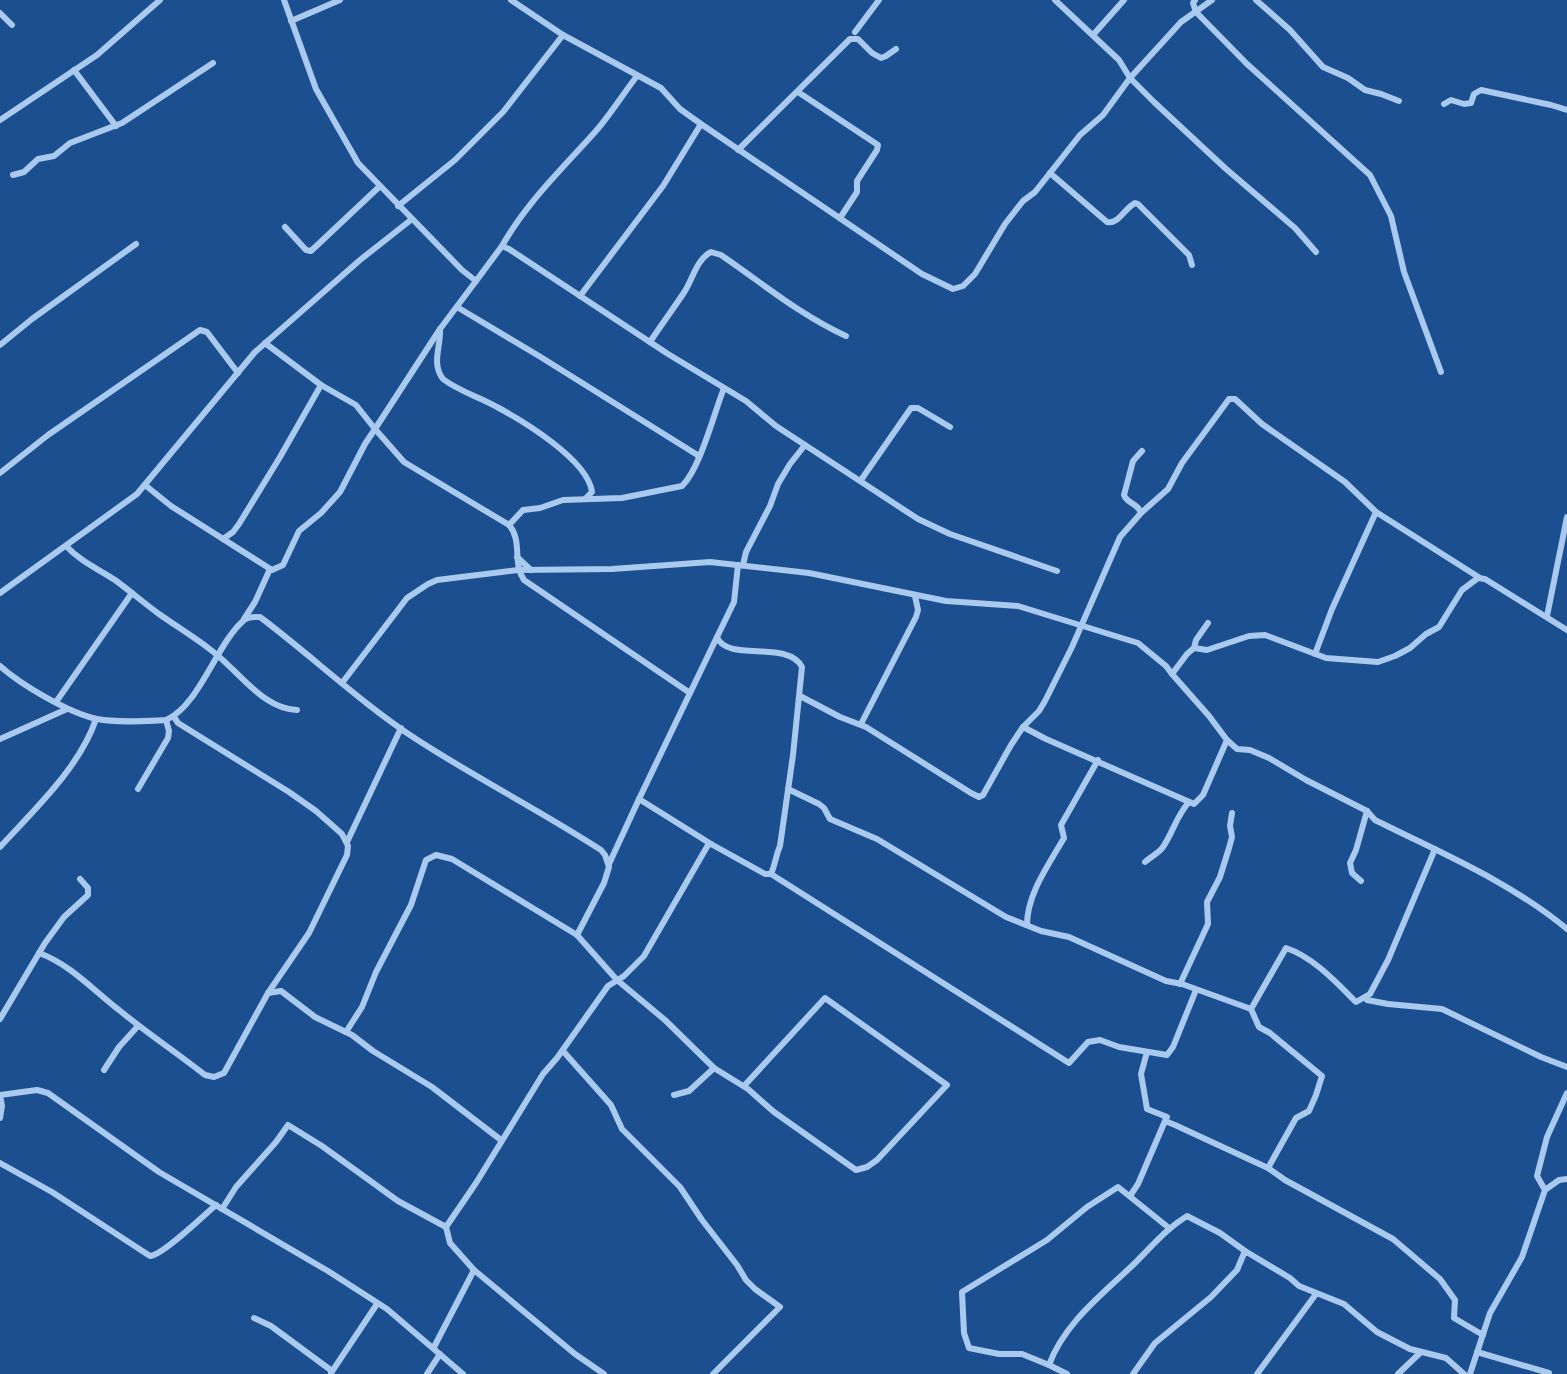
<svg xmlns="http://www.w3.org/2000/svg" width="1567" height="1374" viewBox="0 0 1567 1374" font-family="Overpass,sans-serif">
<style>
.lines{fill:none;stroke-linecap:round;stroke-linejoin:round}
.minor{stroke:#a9c9ee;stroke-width:6}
</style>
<rect width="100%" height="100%" fill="#1b4f8f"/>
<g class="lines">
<g class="minor">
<polyline points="284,0 316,89 358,163 462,270 476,281 502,246 509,249 668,354 746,401 776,426 918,519 950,534 1057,571"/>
<polyline points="511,0 563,35 661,88 680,109 701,124 922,274 953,289 963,286 975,274 1005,224 1023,201 1035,192 1080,135 1103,115 1130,78 1181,22 1212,0"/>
<polyline points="1055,0 1119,60 1130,78 1154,102 1225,168 1295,228 1316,252"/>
<polyline points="1195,0 1193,3 1196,12 1247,64 1370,175 1391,216 1404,272 1441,372"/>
<polyline points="1256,0 1290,30 1323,67 1348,78 1365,90 1381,94 1399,101"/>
<polyline points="0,13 12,25"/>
<polyline points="291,21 340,0"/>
<polyline points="855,32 879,0"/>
<polyline points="1093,35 1124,0"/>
<polyline points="74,70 116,126"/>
<polyline points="798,92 878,145 877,150 857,181 857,192 840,218"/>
<polyline points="1444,104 1451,100 1464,104 1471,103 1474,94 1481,90 1551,105 1567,110"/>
<polyline points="0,120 97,55 160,0"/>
<polyline points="738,150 850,39 858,39 872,53 881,58 886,56 896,49"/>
<path d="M1050 173 1107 222C1118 225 1125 208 1135 203L1138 204 1189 255 1192 265"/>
<polyline points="13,175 24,172 38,159 54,156 70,143 122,123 213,63"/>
<polyline points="398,206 455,160 503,112 563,35"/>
<polyline points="285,227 306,250 311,251 379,187"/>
<path d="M502 246C527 202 562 169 595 132 610 115 623 94 637 76"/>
<path d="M476 281 440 329 375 429 404 462 509 525C523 541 512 563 524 580L690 693"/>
<polyline points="580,296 663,186 701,124"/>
<polyline points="457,307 539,356 699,456"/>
<path d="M440 329C441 347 431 363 443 379 458 391 480 397 497 407 523 421 588 460 592 492L585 499"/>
<path d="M650 342C661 325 674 308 685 291 693 278 697 259 711 252L721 255C762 283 800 315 846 336"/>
<polyline points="0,345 32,319 136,244"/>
<polyline points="0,473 48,435 200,330 207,332 238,373"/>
<polyline points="861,480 911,408 918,408 950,427"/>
<polyline points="145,485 171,506 272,570 283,565 299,531 321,513 340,492 365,444 375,429 356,405 321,385"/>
<path d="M1141 513C1138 503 1127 504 1124 495L1133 461 1142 451"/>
<path d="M509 525 523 510 540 508 563 500 622 498 682 486C700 469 714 413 724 388"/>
<polyline points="223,539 233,532 239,524 280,457 321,385 265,343"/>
<path d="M66 546C80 561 98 569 115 580 130 591 144 603 159 614 183 631 208 645 229 666 248 683 268 709 297 710"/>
<polyline points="517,557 531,570"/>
<polyline points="743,565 746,552 770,506 778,484 790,464 805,445"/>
<polyline points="0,593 137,494 255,352 360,260 412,219"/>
<polyline points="1547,616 1567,517"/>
<polyline points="244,619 255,602 270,569"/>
<polyline points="1194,648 1196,640 1208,623"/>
<polyline points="1315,654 1332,609 1376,512"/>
<path d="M0 666C21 685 69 713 97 719 118 723 144 721 166 720 199 706 216 645 243 621 248 616 254 617 260 617 313 657 361 703 416 739 476 778 541 811 601 850L605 855 609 867 604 883 577 935"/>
<path d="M1172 674 1209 716 1227 740 1237 749 1250 750 1269 758 1306 780 1367 811 1375 820C1441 853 1509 881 1567 929"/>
<polyline points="342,683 407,598 428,584 437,580 518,570 612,569 710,562 809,573 946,601 1018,606 1138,643 1166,666 1172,674 1187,654 1194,648 1207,650 1249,636 1265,635 1326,658 1378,662 1395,656 1410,648 1426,634 1439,627 1462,590 1478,578 1485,579 1567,630"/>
<polyline points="800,696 840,717 866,727 971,793 979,797 983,795 1011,745 1023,727 1039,711 1045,701 1072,647 1120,537 1141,513 1168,489 1182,463 1229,399 1235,399 1262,424 1345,482 1376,512 1480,578"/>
<polyline points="56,702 132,593"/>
<polyline points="861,724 916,617 918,610 915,596"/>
<polyline points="1023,727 1046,739 1194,804 1203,795 1227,740"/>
<polyline points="0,739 67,709"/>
<polyline points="138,789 168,738 169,731 166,720"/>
<polyline points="788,789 819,804 824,808 830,819 877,839 1006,917 1041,931 1069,937 1166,981 1182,984 1251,1009 1259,1027 1270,1033 1322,1076 1316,1095 1309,1111 1296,1118 1268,1168"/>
<polyline points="347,842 401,728"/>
<polyline points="711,844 639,799 717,637"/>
<path d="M0 847C34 810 80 767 96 719"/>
<path d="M1145 862C1150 857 1159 853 1163 847 1173 832 1177 815 1189 802"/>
<polyline points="609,864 639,799"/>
<polyline points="771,874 1069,1063 1088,1042 1100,1040 1119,1047 1167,1055 1173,1047 1196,990"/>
<polyline points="1361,881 1352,873 1350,863 1356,850 1367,811"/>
<path d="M1027 925C1027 894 1049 864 1064 838L1061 825 1098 760"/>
<path d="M39 953C70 964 94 991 119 1010 147 1033 177 1053 205 1075L214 1077 224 1073 268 993 309 933 347 855 348 846 342 834 316 811 289 792 178 723 174 717"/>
<polyline points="1180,984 1208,924 1207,902 1220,877 1229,848 1232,837 1230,826 1232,813"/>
<polyline points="268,993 281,991 315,1017 352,1035 373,1051 432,1087 501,1140"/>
<polyline points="1365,997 1367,1000 1388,1004 1442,1009 1541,1057 1567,1067"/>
<path d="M1251 1009 1286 948C1313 957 1336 982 1356 1002L1370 994 1388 960 1435 849"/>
<polyline points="0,1019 45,943 64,917 88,895 88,888 80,879"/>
<polyline points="346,1032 362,1007 376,972 411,905 426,860 436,855 452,859 577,935 617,980 665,1020 714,1068 748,1089 774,1112 856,1170 867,1167 877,1160 947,1085 825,998 744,1086"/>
<polyline points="563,1051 611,1105 622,1129 680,1187 702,1220 737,1265 746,1280 755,1289 780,1307 713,1374"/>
<polyline points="1147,1052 1141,1074 1147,1109 1167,1117 1165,1121"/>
<polyline points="104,1070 119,1047 138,1026"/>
<polyline points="0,1095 37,1090 48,1093 159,1172 328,1271 387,1309 463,1374"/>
<polyline points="674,1095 689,1091 714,1068"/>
<polyline points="0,1118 2,1106 0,1095"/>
<path d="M0 1163 52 1192 150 1256C162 1256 204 1215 216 1205"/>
<polyline points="1545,1190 1537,1176 1547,1137 1567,1093"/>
<polyline points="1130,1196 1138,1184 1165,1121 1175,1125 1268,1168 1285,1180 1393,1239 1440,1279 1455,1300 1454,1318 1483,1335"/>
<polyline points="222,1209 236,1187 276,1142 288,1125 322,1146 398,1201 446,1227"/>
<polyline points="254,1318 271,1326 332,1371"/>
<polyline points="434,1347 474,1270"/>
<polyline points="1477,1352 1549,1373"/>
<polyline points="1049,1365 1022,1354 999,1354 969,1348 964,1333 962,1292 1047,1240 1087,1207 1118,1187 1169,1228"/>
<polyline points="331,1373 377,1304"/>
<polyline points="427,1374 440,1354"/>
<path d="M604 1374 575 1354 474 1270 450 1243 446 1227 476 1183 543 1074 557 1058 608 986 624 976 644 956 708 845 711 844 765 874H771C775 865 776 855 780 846L793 755 802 667C788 639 727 663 717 637L734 602 738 565"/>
<path d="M1067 1374 1049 1365C1064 1323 1104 1293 1135 1263 1153 1245 1166 1229 1187 1216L1220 1233 1245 1251"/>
<polyline points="1133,1374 1155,1343 1211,1297 1237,1270 1245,1251 1290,1278 1299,1286 1344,1304 1377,1332 1410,1349 1446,1358 1464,1374"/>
<polyline points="1257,1374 1316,1294"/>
<polyline points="1398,1374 1421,1352"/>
<polyline points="1470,1374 1490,1313 1522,1257 1545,1190 1559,1180 1567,1179"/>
</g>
</g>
</svg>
